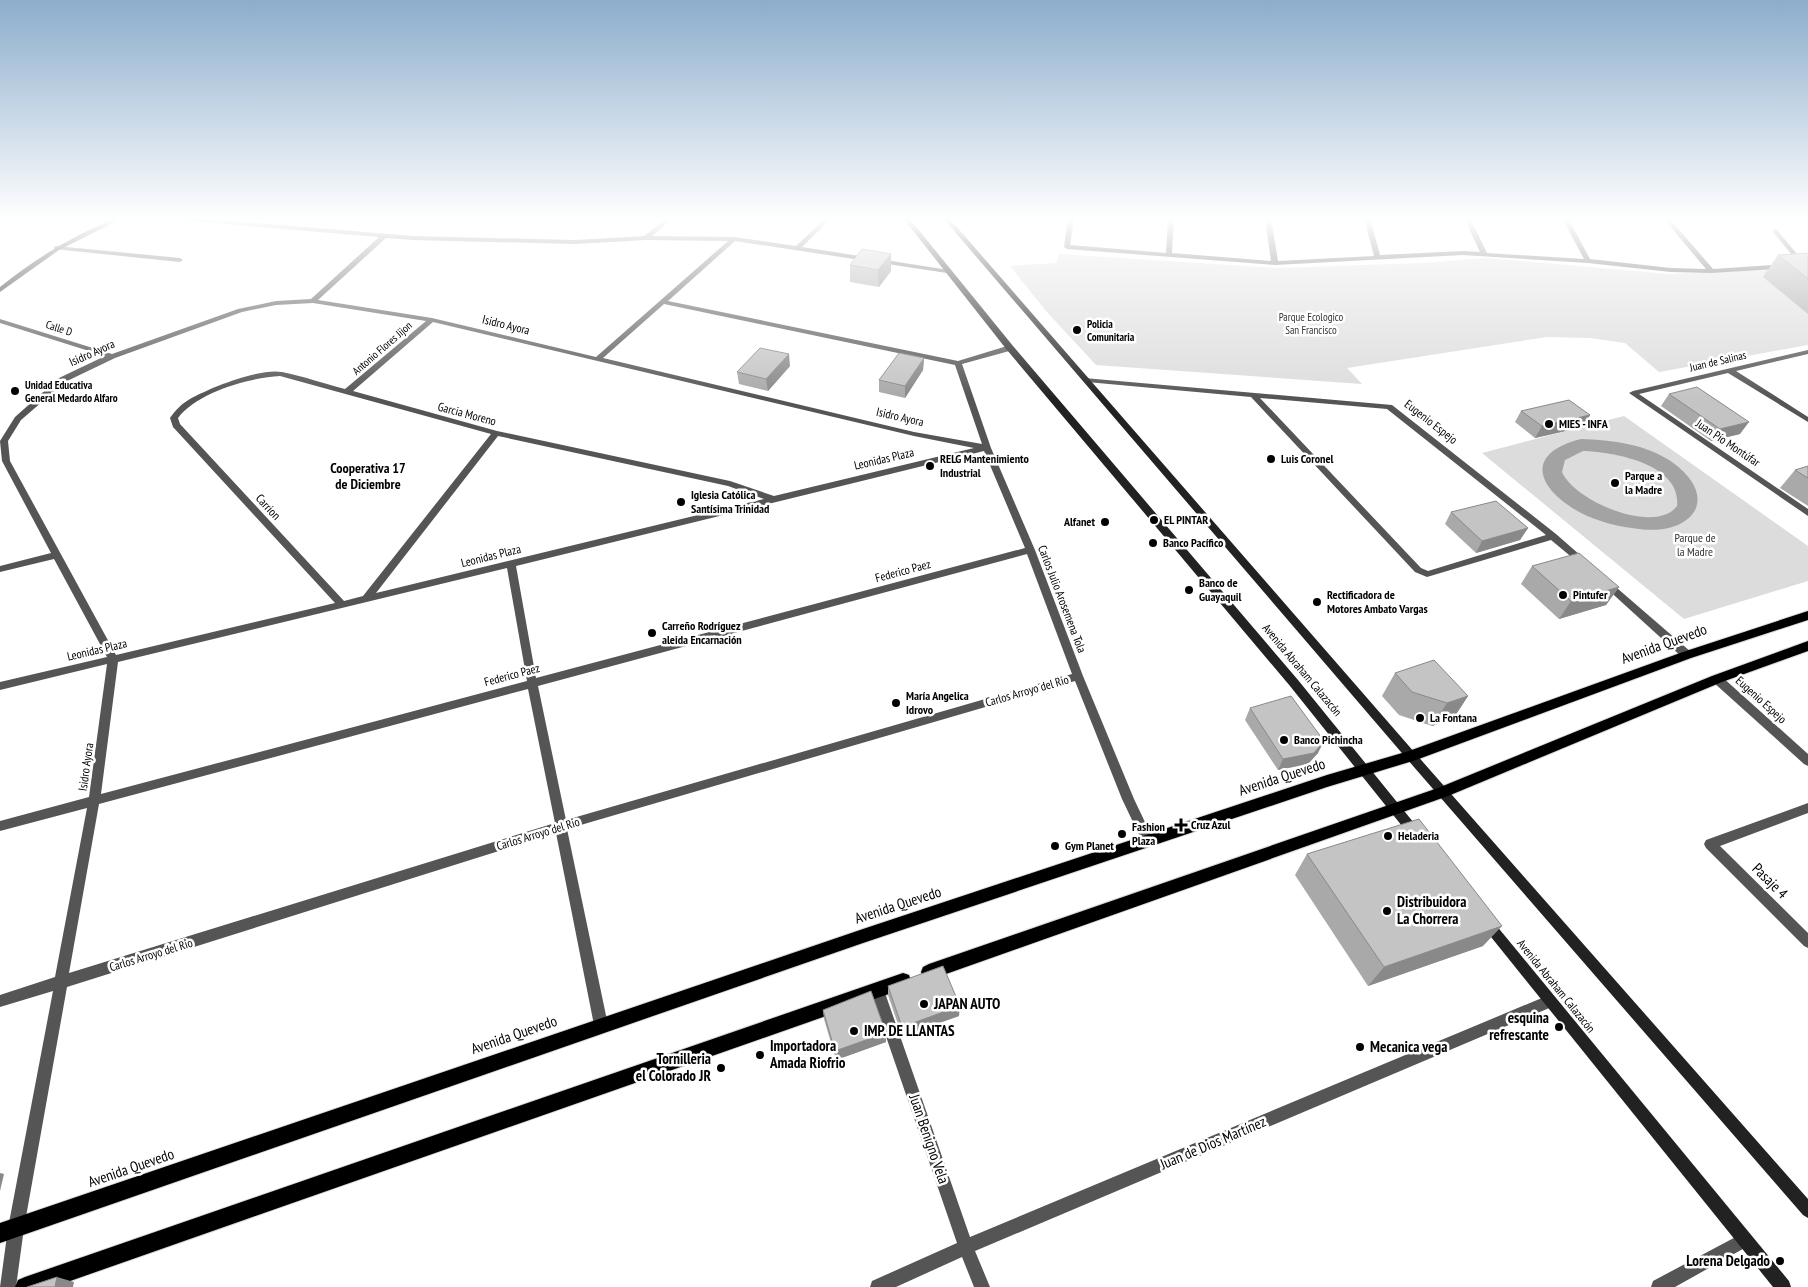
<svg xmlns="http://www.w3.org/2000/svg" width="1808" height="1287" viewBox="0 0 1808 1287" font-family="'PT Sans Narrow',sans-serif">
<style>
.green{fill:#dcdcdc}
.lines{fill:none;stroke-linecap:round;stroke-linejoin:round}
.canal{fill:#a3a3a3;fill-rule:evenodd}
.primary-casing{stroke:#dbdbdb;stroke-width:2}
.street{fill:#555;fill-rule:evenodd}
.secondary{fill:#222;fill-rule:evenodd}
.primary{fill:#000;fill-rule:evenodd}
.wall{fill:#a9a9a9}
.shaded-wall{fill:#898989}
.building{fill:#c4c4c4;stroke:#898989}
.poi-dot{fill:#000;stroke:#fff;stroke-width:2}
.labels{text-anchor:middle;stroke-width:5;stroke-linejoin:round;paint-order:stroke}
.far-park-label{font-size:11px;fill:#333;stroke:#fff}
.far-poi-label{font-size:11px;font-weight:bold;fill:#000;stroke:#fff;text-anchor:start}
.far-street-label{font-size:11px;fill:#000;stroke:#fff}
.street-label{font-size:12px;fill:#000;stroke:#fff}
.poi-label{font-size:12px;font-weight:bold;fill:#000;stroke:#fff;text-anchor:start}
.park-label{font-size:12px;fill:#333;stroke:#fff}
.neighbourhood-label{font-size:14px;font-weight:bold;fill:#000;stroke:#fff}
.near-street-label{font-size:15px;fill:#000;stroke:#fff}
.near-poi-label{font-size:15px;font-weight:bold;fill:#000;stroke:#fff;text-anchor:start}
</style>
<rect width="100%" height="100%" fill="#fff"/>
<g class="green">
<polygon points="1059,254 1277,268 1424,263 1486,258 1669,274 1808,267 1808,345 1659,372 1625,343 1590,338 1547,337 1347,368 1362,384 1096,365 1046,311 1010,266 1056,263"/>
<polygon points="1624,416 1808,546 1808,581 1684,619 1482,453"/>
</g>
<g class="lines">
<path class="canal" d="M1581 439C1612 440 1646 444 1672 462 1722 498 1692 536 1639 529 1620 527 1599 522 1581 513 1538 490 1522 454 1581 439ZM1583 451C1614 452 1682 464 1677 506 1656 535 1575 502 1562 472L1565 460Z"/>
<defs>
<g id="primary">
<polygon points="1808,611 1808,620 1691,658 1416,760 1327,787 863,943 0,1243 0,1223 863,929 1327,775 1409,751 1683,652"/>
<polygon points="1808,641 1808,651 1722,682 1448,796 929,980 923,977 921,972 923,967 929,964 1438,788 1712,676"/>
<polygon points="903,973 909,975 911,981 909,987 903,989 53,1287 15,1287 18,1280 25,1277"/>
</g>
</defs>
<use href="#primary" class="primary-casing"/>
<g class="street">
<path d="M176 218H195L413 236 575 240 644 236 667 218H673L652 236 734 237 796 246 826 218H832L802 247 949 270V272L947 273 735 241 668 301 958 361 1007 346H1013V350L962 364 991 448 1035 550 1083 676 1134 799 1154 841 1152 845 1148 846 1144 845 1142 841 1122 799 1075 681 567 829 608 1025 606 1030 601 1032 596 1030 594 1025 556 833 67 987 24 1228 16 1287H0L8 1228 53 991 0 1007V995L55 977 87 808 0 831V821L89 797 107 664 0 690V682L107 657 54 559 0 572V566L51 553 2 461 0 441 15 417 59 378 105 356 0 323V319L112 354 238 309 276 301 311 299 379 237 179 220ZM386 238 413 240 575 244 646 240 728 241 596 357 432 318 318 300ZM313 303 426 321 345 389C325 384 303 376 282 372 259 368 209 388 190 399 181 404 176 410 170 418L173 427 335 603 116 655 10 461 8 441 21 420 65 382 115 358 242 312 276 305ZM664 304 955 365 982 444 914 432 603 358ZM433 322 914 436 974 448 774 496 730 481 497 431 353 391ZM280 376 491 434 363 596 344 601 180 424 178 418C198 392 248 378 280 376ZM498 436 728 486 764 499 376 593ZM984 451 1025 548 536 678 516 566ZM1027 554 1072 674 566 820 538 686ZM507 568 527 681 101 794 118 662ZM528 689 555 823 69 973 99 804Z"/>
<polygon points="1068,218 1074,218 1070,245 1166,253 1168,218 1174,218 1172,253 1271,261 1265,218 1271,218 1278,261 1374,256 1364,218 1370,218 1380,255 1463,251 1480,252 1464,218 1470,218 1487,253 1584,259 1562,218 1568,218 1590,259 1671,268 1706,269 1663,218 1669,218 1713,269 1801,263 1793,256 1773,232 1772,231 1775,229 1777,230 1797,254 1807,262 1808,267 1711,273 1671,272 1588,263 1463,255 1275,265 1067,249 1064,247"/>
<polygon points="56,246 180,258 183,260 180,262 54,249 54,247"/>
<polygon points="1808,350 1808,354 1736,371 1808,417 1808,422 1728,373 1639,394 1808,509 1808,516 1629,393 1633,391"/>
<path d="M1084 378 1392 405 1556 534 1588 562 1583 565 1580 564 1551 540 1427 577 1415 572 1251 397 1087 382 1083 380ZM1260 398 1387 409 1546 535 1428 571 1421 568Z"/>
<polygon points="1607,581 1610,582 1691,652 1692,655 1691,658 1683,658 1604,586 1602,584 1604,582"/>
<polygon points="1717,675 1721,676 1808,754 1808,766 1804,764 1713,682 1712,679 1713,676"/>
<polygon points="1808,803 1808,813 1720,846 1808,933 1808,948 1804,946 1706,848 1704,844 1706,840"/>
<polygon points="877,984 882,985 884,990 970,1237 1549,995 1554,996 1556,1001 1554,1006 975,1251 990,1287 974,1287 962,1257 896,1287 870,1287 872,1281 957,1243 870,990 872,985"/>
<polygon points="1745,1232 1750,1235 1753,1240 1750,1245 1675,1287 1651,1287 1653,1281"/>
</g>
<g class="secondary">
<path d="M116 218H123L59 250 0 292V287C36 258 74 235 116 218Z"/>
<polygon points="903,218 909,218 1013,346 1298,680 1418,828 1420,832 1418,836 1414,837 1410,836 1290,686 1007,350"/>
<polygon points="943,218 949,218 1415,753 1808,1199 1808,1218 1803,1215 1407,759"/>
<polygon points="1487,917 1491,919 1789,1281 1791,1287 1773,1287 1483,927 1481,923 1483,919"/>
</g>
<use href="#primary" class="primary"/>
</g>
<g class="wall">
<polygon points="1808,253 1808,314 1763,277 1778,255"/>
<polygon points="891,254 891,271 879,287 850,282 850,265"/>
<polygon points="924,358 923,370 905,398 879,392 879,380"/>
<polygon points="790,366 768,391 739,384 737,372"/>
<polygon points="1669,394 1740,434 1711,441 1661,406"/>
<polygon points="1521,411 1590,415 1583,427 1535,438 1515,422"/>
<polygon points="1808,466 1808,506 1780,488 1795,470"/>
<polygon points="1451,512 1528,528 1520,540 1476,553 1445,524"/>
<polygon points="1532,566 1619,587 1606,605 1559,619 1521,584"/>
<polygon points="1395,673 1468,696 1453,719 1432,726 1399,715 1382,696"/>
<polygon points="1250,708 1318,753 1308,764 1278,770 1245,720"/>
<polygon points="1307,854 1483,946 1368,986 1295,875"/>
<polygon points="888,986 959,1016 902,1036 888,995"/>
<polygon points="823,1010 886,1033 886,1042 836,1060 824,1019"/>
</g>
<g class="shaded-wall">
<polygon points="891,254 891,271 879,287 878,270"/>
<polygon points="789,354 790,366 768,391 766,379"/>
<polygon points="924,358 923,370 905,398 905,386"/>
<polygon points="1590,415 1583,427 1535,438 1542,426"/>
<polygon points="1749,422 1740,434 1711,441 1720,429"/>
<polygon points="1528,528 1520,540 1476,553 1482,541"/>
<polygon points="1619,587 1606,605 1559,619 1571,601"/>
<polygon points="1468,696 1453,719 1432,726 1447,703"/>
<polygon points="1324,741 1318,753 1308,764 1278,770 1283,759"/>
<polygon points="1502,926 1483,946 1368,986 1384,967"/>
<polygon points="960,1006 959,1016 902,1036 902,1027"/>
<polygon points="886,1033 886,1042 836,1060 835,1051"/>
<polygon points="0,1173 4,1174 0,1191"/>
<polygon points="57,1277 74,1282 73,1287 55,1287"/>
</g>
<g class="building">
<polygon points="862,249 891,254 878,270 850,265"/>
<polygon points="1808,253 1808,279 1778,255"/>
<polygon points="760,348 789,354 766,379 737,372"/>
<polygon points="899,353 924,358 905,386 879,380"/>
<polygon points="1697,387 1749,422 1720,429 1669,394"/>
<polygon points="1569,400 1590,415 1542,426 1521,411"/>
<polygon points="1808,466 1808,478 1795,470"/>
<polygon points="1496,501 1528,528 1482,541 1451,512"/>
<polygon points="1579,553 1619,587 1571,601 1532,566"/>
<polygon points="1434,660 1468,696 1447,703 1412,692 1395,673"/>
<polygon points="1291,696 1324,741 1314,753 1283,759 1250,708"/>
<polygon points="1419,819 1502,926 1384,967 1307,854"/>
<polygon points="943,966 960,1006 902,1027 888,986"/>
<polygon points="871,991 886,1033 835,1051 823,1010"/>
<polygon points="57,1277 55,1287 27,1287"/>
</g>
<linearGradient id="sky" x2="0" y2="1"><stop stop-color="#8cadcc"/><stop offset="0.55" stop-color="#fff"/><stop offset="1" stop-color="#fff" stop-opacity="0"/></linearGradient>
<rect width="1808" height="398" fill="url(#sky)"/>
<g class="poi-dot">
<circle cx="1077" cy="330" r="5"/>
<circle cx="15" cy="391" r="5"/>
<circle cx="1549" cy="424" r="5"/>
<circle cx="1271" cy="459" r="5"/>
<circle cx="930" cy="466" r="5"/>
<circle cx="1615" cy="483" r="5"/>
<circle cx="681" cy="502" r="5"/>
<circle cx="1154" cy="520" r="5"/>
<circle cx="1105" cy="522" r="5"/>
<circle cx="1153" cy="543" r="5"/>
<circle cx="1189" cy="590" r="5"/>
<circle cx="1563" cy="595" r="5"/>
<circle cx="1317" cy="602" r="5"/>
<circle cx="652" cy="633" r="5"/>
<circle cx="896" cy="703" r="5"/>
<circle cx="1420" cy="718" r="5"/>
<circle cx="1284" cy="740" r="5"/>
<path d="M1178.5 817.5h5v5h5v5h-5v5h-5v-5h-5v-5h5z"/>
<circle cx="1122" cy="834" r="5"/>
<circle cx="1388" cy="836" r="5"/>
<circle cx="1055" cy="846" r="5"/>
<circle cx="1387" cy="911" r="5"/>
<circle cx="924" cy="1004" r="5"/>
<circle cx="1559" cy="1027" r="5"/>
<circle cx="854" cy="1031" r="5"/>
<circle cx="1360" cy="1047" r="5"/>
<circle cx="760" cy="1055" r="5"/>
<circle cx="721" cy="1068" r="5"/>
<circle cx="1780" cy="1261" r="5"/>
</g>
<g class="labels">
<g class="far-park-label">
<text x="1311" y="321">Parque Ecologico<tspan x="1311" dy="13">San Francisco</tspan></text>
</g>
<g class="far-poi-label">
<text x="1087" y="328">Policia<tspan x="1087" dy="13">Comunitaria</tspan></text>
<text x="25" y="389">Unidad Educativa<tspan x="25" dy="13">General Medardo Alfaro</tspan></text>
</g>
<g class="far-street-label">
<text transform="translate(59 328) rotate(18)" y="4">Calle D</text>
<text transform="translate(382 348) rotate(-41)" y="4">Antonio Flores Jijon</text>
<text transform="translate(1718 361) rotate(-13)" y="4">Juan de Salinas</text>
</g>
<g class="street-label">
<text transform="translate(506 325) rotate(14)" y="4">Isidro Ayora</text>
<text transform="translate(92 353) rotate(-24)" y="4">Isidro Ayora</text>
<text transform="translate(467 414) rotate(15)" y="4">Garcia Moreno</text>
<text transform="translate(900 417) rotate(13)" y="4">Isidro Ayora</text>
<text transform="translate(1431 422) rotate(38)" y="4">Eugenio Espejo</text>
<text transform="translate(1728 443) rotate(34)" y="4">Juan Pío Montúfar</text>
<text transform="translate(884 459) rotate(-13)" y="4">Leonidas Plaza</text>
<text transform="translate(268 507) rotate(47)" y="4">Carrion</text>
<text transform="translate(491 556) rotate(-14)" y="4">Leonidas Plaza</text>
<text transform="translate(903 571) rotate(-15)" y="4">Federico Paez</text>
<text transform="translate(1062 599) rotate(69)" y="4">Carlos Julio Arosemena Tola</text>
<text transform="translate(97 650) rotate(-13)" y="4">Leonidas Plaza</text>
<text transform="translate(1302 670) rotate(50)" y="4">Avenida Abraham Calazacón</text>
<text transform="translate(512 675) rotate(-15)" y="4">Federico Paez</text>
<text transform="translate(1027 691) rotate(-16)" y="4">Carlos Arroyo del Rio</text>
<text transform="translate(1761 700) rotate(42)" y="4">Eugenio Espejo</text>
<text transform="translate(86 767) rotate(-82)" y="4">Isidro Ayora</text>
<text transform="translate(538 834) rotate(-17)" y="4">Carlos Arroyo del Rio</text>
<text transform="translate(151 955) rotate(-17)" y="4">Carlos Arroyo del Rio</text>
<text transform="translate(1556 986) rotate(51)" y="4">Avenida Abraham Calazacón</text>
</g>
<g class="poi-label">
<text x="1559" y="428">MIES - INFA</text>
<text x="940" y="463">RELG Mantenimiento<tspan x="940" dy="14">Industrial</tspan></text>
<text x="1281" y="463">Luis Coronel</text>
<text x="1625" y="480">Parque a<tspan x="1625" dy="14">la Madre</tspan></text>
<text x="691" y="499">Iglesia Católica<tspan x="691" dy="14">Santísima Trinidad</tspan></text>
<text x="1164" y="524">EL PINTAR</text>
<text x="1095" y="526" text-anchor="end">Alfanet</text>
<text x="1163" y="547">Banco Pacífico</text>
<text x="1199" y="587">Banco de<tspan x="1199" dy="14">Guayaquil</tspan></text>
<text x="1327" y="599">Rectificadora de<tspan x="1327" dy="14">Motores Ambato Vargas</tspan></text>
<text x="1573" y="599">Pintufer</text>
<text x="662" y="630">Carreño Rodríguez<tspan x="662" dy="14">aleida Encarnación</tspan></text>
<text x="906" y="700">María Angelica<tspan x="906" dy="14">Idrovo</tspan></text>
<text x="1430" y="722">La Fontana</text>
<text x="1294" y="744">Banco Pichincha</text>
<text x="1191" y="829">Cruz Azul</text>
<text x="1132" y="831">Fashion<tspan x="1132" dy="14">Plaza</tspan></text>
<text x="1398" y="840">Heladeria</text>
<text x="1065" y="850">Gym Planet</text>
</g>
<g class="park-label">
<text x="1695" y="542">Parque de<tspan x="1695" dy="14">la Madre</tspan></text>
</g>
<g class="neighbourhood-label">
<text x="368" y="473">Cooperativa 17<tspan x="368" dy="16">de Diciembre</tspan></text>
</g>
<g class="near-street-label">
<text transform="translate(1664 644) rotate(-20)" y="5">Avenida Quevedo</text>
<text transform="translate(1282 777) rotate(-18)" y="5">Avenida Quevedo</text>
<text transform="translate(1770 881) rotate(45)" y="5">Pasaje 4</text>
<text transform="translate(898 905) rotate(-18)" y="5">Avenida Quevedo</text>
<text transform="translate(514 1035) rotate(-19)" y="5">Avenida Quevedo</text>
<text transform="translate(929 1139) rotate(71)" y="5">Juan Benigno Vela</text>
<text transform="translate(1213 1143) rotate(-23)" y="5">Juan de Dios Martínez</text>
<text transform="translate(131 1168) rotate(-19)" y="5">Avenida Quevedo</text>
</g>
<g class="near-poi-label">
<text x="1397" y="907">Distribuidora<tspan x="1397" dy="17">La Chorrera</tspan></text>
<text x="934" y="1009">JAPAN AUTO</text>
<text x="1549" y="1023" text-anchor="end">esquina<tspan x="1549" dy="17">refrescante</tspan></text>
<text x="864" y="1036">IMP. DE LLANTAS</text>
<text x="770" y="1051">Importadora<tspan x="770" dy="17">Amada Riofrio</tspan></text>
<text x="1370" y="1052">Mecanica vega</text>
<text x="711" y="1064" text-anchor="end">Tornilleria<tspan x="711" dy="17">el Colorado JR</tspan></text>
<text x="1770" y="1266" text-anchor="end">Lorena Delgado</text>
</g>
</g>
</svg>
